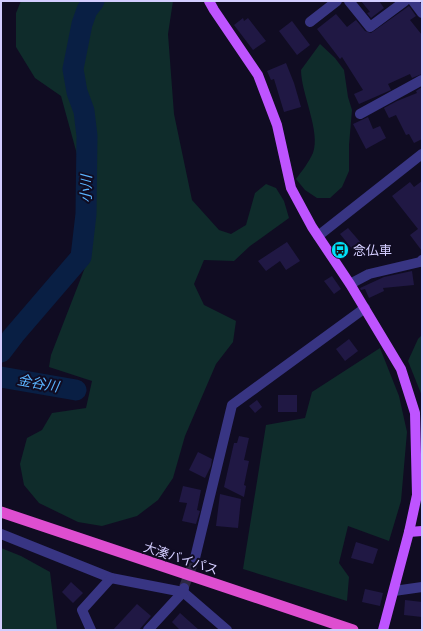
<svg xmlns="http://www.w3.org/2000/svg" width="423" height="631" viewBox="0 0 423 631" font-family="Inter,'Noto Sans JP',sans-serif">
<style>
.green{fill:#0f2c2b}
.lines{fill:none;stroke-linecap:round;stroke-linejoin:round}
.river{stroke:#091f44;stroke-width:21}
.building{fill:#201844}
.minor-tunnel{stroke:#2d2943;stroke-width:10;stroke-dasharray:10 5;stroke-linecap:butt}
.minor{stroke:#383583;stroke-width:10}
.primary{stroke:#be54ff;stroke-width:10}
.trunk{stroke:#de4ed0;stroke-width:11}
.labels{text-anchor:middle;stroke-width:4;stroke-linejoin:round;paint-order:stroke}
.poi-label{font-size:13px;fill:#d3cdff;stroke:#100c22;text-anchor:start}
.street-label{font-size:13px;fill:#d3cdff;stroke:#100c22}
.water-label{font-size:14px;font-style:italic;fill:#5bb4ff;stroke:#100c22}
</style>
<rect width="100%" height="100%" fill="#100c22"/>
<g class="green">
<polygon points="21,1 173,1 168,34 174,114 192,200 219,230 231,234 246,225 255,193 266,184 276,188 284,201 289,218 250,246 234,261 204,260 194,284 204,305 236,321 233,342 216,364 185,436 173,478 158,500 137,516 102,526 78,522 39,503 24,485 20,464 27,438 42,430 52,413 86,408 92,381 49,367 51,355 91,252 89,198 61,96 35,78 16,47 16,13"/>
<path d="M320 44 335 58 344 70 348 97 352 110 349 145V171L342 187 330 198H317L305 190 296 179C302 171 309 162 313 153 321 132 301 93 301 70Z"/>
<polygon points="422,335 422,396 408,361 418,339"/>
<polygon points="380,348 399,396 407,432 401,501 389,541 348,526 339,563 349,577 347,601 243,569 266,425 305,418 312,392"/>
<polygon points="1,548 21,556 50,572 57,630 1,630"/>
</g>
<g class="lines">
<g class="river">
<polyline points="1,352 14,335 81,257 86,214 87,136 84,111 77,92 73,69 82,24 87,10 94,1"/>
<polyline points="1,377 76,390"/>
</g>
</g>
<g class="building">
<polygon points="361,1 379,1 384,8 371,18 367,13 370,12"/>
<polygon points="409,6 416,16 410,20 422,35 422,74 412,78 410,74 388,84 391,90 359,104 354,94 363,90 342,57 340,59 317,29 336,14 347,27 356,20 365,31 371,33"/>
<polygon points="243,18 244,21 248,18 266,41 253,50 234,25"/>
<polygon points="292,21 310,45 297,55 279,31"/>
<polygon points="286,63 294,83 301,107 284,112 274,79 271,80 267,71"/>
<polygon points="422,87 422,139 414,143 409,134 406,135 396,115 389,118 384,108 397,101 417,93 416,91"/>
<polygon points="368,117 373,129 380,126 386,138 366,149 353,124"/>
<polygon points="422,181 422,251 410,235 418,229 392,196 410,182 414,187"/>
<polygon points="348,228 361,243 353,250 340,234"/>
<polygon points="287,242 300,261 286,270 280,261 266,271 258,261"/>
<polygon points="412,271 414,285 383,288 384,291 369,298 365,289 361,290 360,288 384,277"/>
<polygon points="332,276 341,289 334,294 324,281"/>
<polygon points="349,339 358,351 345,361 336,349"/>
<rect x="278" y="395" width="19" height="17"/>
<polygon points="257,400 262,407 255,413 249,406"/>
<polygon points="239,436 249,438 244,460 249,461 244,485 246,486 244,497 224,487 234,443 237,443"/>
<polygon points="198,452 212,459 211,466 205,478 189,470"/>
<polygon points="183,486 201,490 197,510 200,511 196,524 182,521 187,503 179,502"/>
<polygon points="220,494 241,499 238,528 216,526"/>
<polygon points="356,542 378,549 373,564 351,558"/>
<polygon points="71,582 83,593 73,603 62,592"/>
<polygon points="365,589 383,593 380,606 362,602"/>
<polygon points="405,600 422,602 422,617 404,615"/>
<polygon points="137,604 151,616 139,630 113,630"/>
<polygon points="180,613 199,630 180,630 172,622"/>
</g>
<g class="lines">
<polyline class="minor-tunnel" points="184,587 195,558"/>
<g class="minor">
<polyline points="349,1 370,27 405,1"/>
<polyline points="413,1 422,13"/>
<polyline points="310,22 337,1"/>
<polyline points="360,114 422,80"/>
<polyline points="318,236 422,154"/>
<polyline points="350,284 369,274 420,262 422,260"/>
<polyline points="1,534 111,578 183,592 227,630"/>
<polyline points="195,558 232,405 365,308"/>
<polyline points="394,591 422,587"/>
<polyline points="91,630 82,610 111,578"/>
<polyline points="148,630 183,592 184,588"/>
</g>
<g class="primary">
<polyline points="209,1 214,10 258,75 277,125 291,188 312,227 350,284 401,369 415,413 417,495 409,532 383,630"/>
<polyline points="409,532 422,531"/>
</g>
<polyline class="trunk" points="1,512 353,630"/>
</g>
<defs>
<symbol id="bus-disc" viewBox="-11 -11 22 22"><circle r="9.5" fill="#00e1f8" stroke="#100c22"/><path d="M-5-6H5V4H4V6H2V4H-2V6H-4V4H-5ZM-3.5-4V0h7V-4ZM-3.5 1.2v1.5H-2V1.2ZM2 1.2v1.5H3.5V1.2Z" fill="#111"/></symbol>
</defs>
<g fill-rule="evenodd">
<use href="#bus-disc" x="330" y="240" width="20" height="20"/>
</g>
<g class="labels">
<g class="poi-label">
<text x="353" y="255">念仏車</text>
</g>
<g class="street-label">
<text transform="translate(181 558) rotate(18)" y="5">大湊バイパス</text>
</g>
<g class="water-label">
<text transform="translate(86 189) rotate(-89)" y="5">小川</text>
<text transform="translate(38 383) rotate(10)" y="5">金谷川</text>
</g>
</g>
<rect width="423" height="631" fill="none" stroke="#d3cdff" stroke-width="4"/>
</svg>
